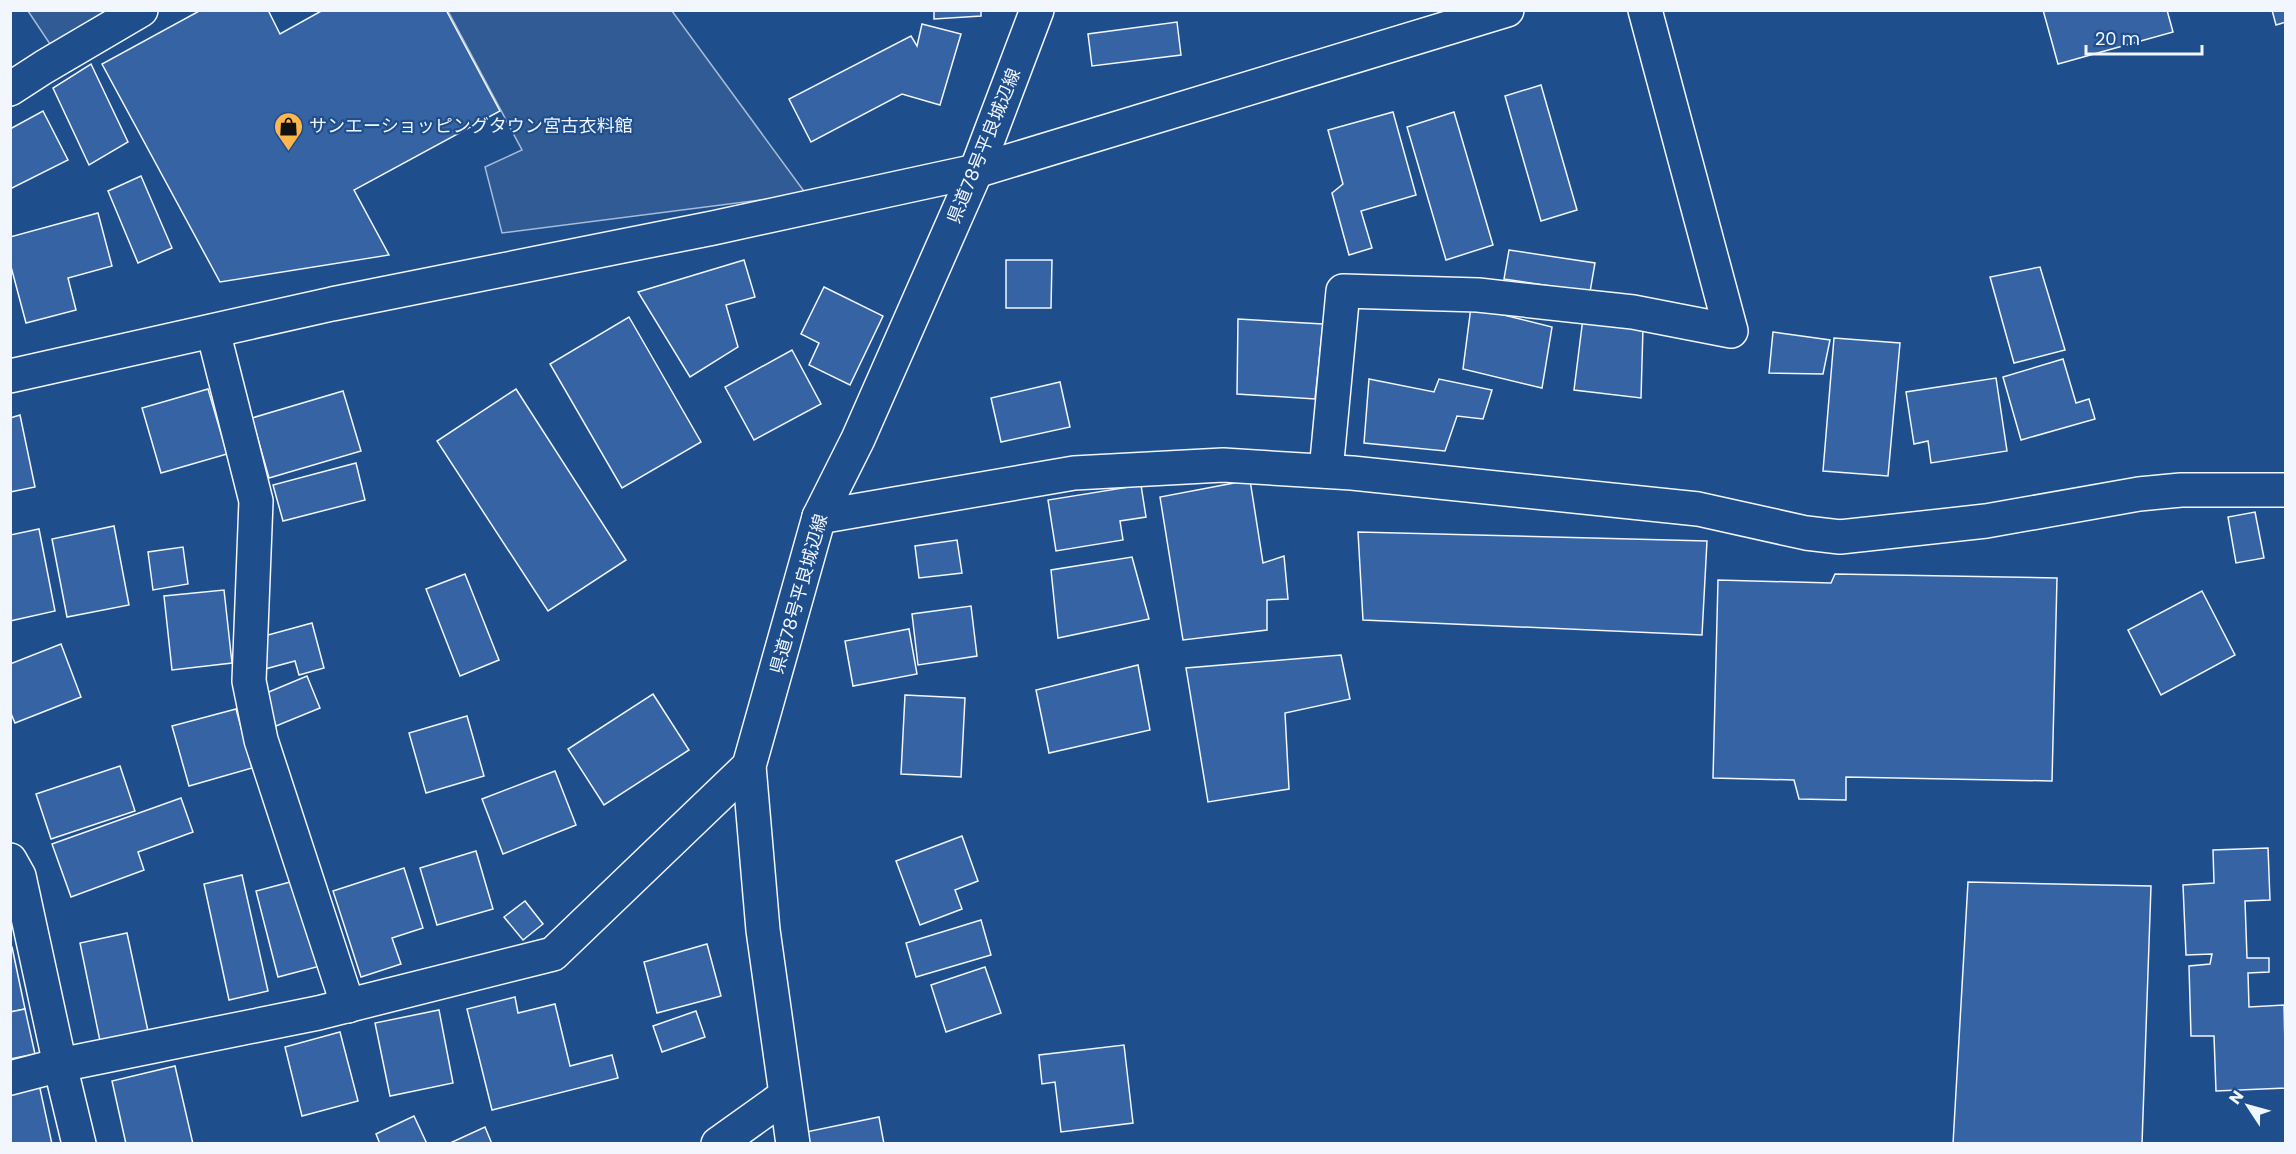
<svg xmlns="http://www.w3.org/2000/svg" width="2296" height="1154" viewBox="0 0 2296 1154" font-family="Poppins,'Noto Sans JP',sans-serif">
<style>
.parking{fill:#305b95;stroke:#a8bbd7;stroke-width:1.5}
.building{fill:#3563a3;stroke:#f2f6ff;stroke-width:1.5}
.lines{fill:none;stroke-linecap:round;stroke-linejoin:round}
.minor-casing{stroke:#f2f6ff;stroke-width:36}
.tertiary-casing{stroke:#f2f6ff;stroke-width:36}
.primary-casing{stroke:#f2f6ff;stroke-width:36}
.minor{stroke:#1f4e8c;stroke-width:33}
.tertiary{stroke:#1f4e8c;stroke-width:33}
.primary{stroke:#1f4e8c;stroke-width:33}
.labels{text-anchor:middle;stroke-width:4.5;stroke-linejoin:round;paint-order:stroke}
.poi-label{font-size:18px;fill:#f2f6ff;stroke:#1f4e8c;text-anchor:start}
.street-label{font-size:18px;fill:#f2f6ff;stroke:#1f4e8c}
</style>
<rect width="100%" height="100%" fill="#1f4e8c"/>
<g class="parking">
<polygon points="28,11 123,11 54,50"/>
<polygon points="448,11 672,11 806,194 502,233 485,167 522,150"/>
</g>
<g class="building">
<polygon points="201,10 268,10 280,34 323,10 446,10 500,111 354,190 389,255 220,282 102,64"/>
<polygon points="934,10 981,10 981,16 934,19"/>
<polygon points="2043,10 2167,10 2173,32 2058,64"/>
<polygon points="2272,10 2286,10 2286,22 2276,25"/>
<polygon points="1177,22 1181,55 1092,66 1088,34"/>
<polygon points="922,24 961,34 940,105 902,94 811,142 789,99 911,36 917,46"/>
<polygon points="91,64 128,142 89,165 53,88"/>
<polygon points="1541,85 1577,210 1541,221 1505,96"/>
<polygon points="43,111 68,160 10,189 10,129"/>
<polygon points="1393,112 1416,195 1361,211 1372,248 1349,255 1332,193 1343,184 1328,130"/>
<polygon points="1454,112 1493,245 1446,260 1407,127"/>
<polygon points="141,176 172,248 138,263 108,191"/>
<polygon points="98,213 112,266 68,278 76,310 26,323 10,263 10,237"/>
<polygon points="1509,250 1595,263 1590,292 1504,279"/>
<polygon points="744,260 755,297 726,305 738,347 690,377 638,292"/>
<polygon points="1006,260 1052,260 1051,308 1006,308"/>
<polygon points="2040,267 2065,350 2014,363 1990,277"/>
<polygon points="824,287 883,316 850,385 809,365 819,343 801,334"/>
<polygon points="1471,307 1552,327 1542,388 1463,369"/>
<polygon points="629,317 701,442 622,488 550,364"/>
<polygon points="1583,318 1643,327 1641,398 1574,390"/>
<polygon points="1238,319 1323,324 1315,399 1237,394"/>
<polygon points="1773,332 1830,340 1823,374 1769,373"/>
<polygon points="1834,338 1900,343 1888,476 1823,471"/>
<polygon points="792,350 821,404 754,440 725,387"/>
<polygon points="2063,359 2076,403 2089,399 2095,419 2021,440 2003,377"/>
<polygon points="1996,378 2007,451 1931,463 1928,441 1914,444 1906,392"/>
<polygon points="1369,379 1434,392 1439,379 1492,390 1483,419 1457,416 1445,451 1364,443"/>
<polygon points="1060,382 1070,427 1001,442 991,398"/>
<polygon points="208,389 227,454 161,473 142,408"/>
<polygon points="516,389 626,560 548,611 437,441"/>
<polygon points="343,391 361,451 269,478 252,418"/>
<polygon points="20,415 35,487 10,492 10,418"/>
<polygon points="356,463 365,500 283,521 273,485"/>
<polygon points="1250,480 1263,563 1284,556 1288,599 1267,600 1267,630 1183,640 1160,497"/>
<polygon points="1141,485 1146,517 1120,521 1123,540 1056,551 1048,500"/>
<polygon points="2255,512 2264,558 2236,563 2228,517"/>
<polygon points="114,526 129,605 67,617 52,539"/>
<polygon points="39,529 55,611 10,621 10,535"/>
<polygon points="1358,532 1707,541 1702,635 1363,620"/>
<polygon points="957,540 962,573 919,578 915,546"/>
<polygon points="183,547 188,584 153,590 148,552"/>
<polygon points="1132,557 1149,619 1058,638 1051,570"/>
<polygon points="465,574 499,660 460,676 426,589"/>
<polygon points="1835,574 2057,578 2052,781 1846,777 1846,800 1799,799 1794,780 1713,778 1718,580 1831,583"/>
<polygon points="224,590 232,663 172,670 164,596"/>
<polygon points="2202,591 2235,655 2161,695 2128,630"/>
<polygon points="971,606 977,656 918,665 912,614"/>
<polygon points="312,623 324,668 299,675 295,661 265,669 257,638"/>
<polygon points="909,629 917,674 853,686 845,641"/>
<polygon points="61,644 81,697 15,723 10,711 10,664"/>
<polygon points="1341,655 1350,699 1285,713 1289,789 1208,802 1186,668"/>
<polygon points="1138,665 1150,730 1049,753 1036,690"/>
<polygon points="307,676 320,708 276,726 264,694"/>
<polygon points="653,694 689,750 604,805 568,749"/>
<polygon points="905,695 965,698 961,777 901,774"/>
<polygon points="236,709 252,768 189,786 172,726"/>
<polygon points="467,716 484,776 426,793 409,733"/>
<polygon points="120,766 135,811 51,839 36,794"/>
<polygon points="555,771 576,825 503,854 482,799"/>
<polygon points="181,798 193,832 138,852 144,870 71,897 52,844"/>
<polygon points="962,836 978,881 955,890 962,909 920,925 896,861"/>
<polygon points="2268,848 2270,900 2245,901 2247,958 2269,958 2269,972 2248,973 2249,1007 2284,1005 2286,1088 2216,1091 2214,1036 2191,1036 2189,966 2210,964 2212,954 2186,955 2183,885 2214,883 2213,850"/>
<polygon points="476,851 493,909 437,925 420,868"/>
<polygon points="404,868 423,928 392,938 401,964 361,977 333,891"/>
<polygon points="242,875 268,991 229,1000 204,884"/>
<polygon points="298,880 320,966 278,977 256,891"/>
<polygon points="1968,882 2151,886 2142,1144 1953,1144"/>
<polygon points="525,901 543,924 523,940 504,917"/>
<polygon points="981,920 991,955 916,977 906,943"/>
<polygon points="127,933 148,1031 100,1041 80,943"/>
<polygon points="707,944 721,996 657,1013 644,962"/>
<polygon points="10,947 12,947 25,1009 10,1012"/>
<polygon points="985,967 1001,1013 946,1032 931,985"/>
<polygon points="515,997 518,1013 555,1004 570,1066 612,1055 618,1078 492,1110 467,1009"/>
<polygon points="25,1009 35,1054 10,1059 10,1012"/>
<polygon points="439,1010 453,1083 390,1096 375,1023"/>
<polygon points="696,1011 705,1037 662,1052 653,1026"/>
<polygon points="340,1032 358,1101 302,1116 285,1047"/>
<polygon points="1124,1045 1133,1123 1061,1132 1055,1082 1042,1084 1039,1055"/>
<polygon points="175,1066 193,1144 126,1144 112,1081"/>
<polygon points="39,1084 52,1144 11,1144 10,1092"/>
<polygon points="414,1116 427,1144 380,1144 376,1134"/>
<polygon points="879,1117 884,1144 803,1144 801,1133"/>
<polygon points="485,1127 492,1144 448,1144"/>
</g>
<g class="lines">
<defs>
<g id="minor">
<polyline points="10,89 44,67 141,10"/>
<polyline points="213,331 256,501 249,681 261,740 348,1006"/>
<polyline points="1326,471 1343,291 1478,295 1633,312 1731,331 1645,10"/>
<polyline points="819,517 1074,473 1223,465 1352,473 1698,509 1806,533 1840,537 1986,521 2139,494 2181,490 2286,490"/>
<polyline points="10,1078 60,1065 318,1013 553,954 749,766"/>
<polyline points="718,1144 785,1096"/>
</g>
<g id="tertiary">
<polyline points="10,376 332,304 713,228 976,171 1507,10"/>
<polyline points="10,860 19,876 60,1065 79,1144"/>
</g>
<polyline id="primary" points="793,1144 763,930 749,766 819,517 858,439 976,171 1037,10"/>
</defs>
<use href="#minor" class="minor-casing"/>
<use href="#tertiary" class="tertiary-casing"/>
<use href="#primary" class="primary-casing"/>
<use href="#minor" class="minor"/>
<use href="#tertiary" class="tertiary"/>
<use href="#primary" class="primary"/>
</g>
<defs>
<symbol id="shop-pin" viewBox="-11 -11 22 30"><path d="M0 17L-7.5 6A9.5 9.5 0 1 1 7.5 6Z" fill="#ffb74d" stroke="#1f4e8c"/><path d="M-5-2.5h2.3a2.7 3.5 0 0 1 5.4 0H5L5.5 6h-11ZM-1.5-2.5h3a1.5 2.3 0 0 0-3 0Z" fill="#111"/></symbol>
</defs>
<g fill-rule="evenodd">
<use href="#shop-pin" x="272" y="110" width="33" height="45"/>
</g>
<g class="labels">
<g class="poi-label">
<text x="309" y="132">サンエーショッピングタウン宮古衣料館</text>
</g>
<g class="street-label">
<text transform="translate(984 146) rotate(-68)" y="6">県道78号平良城辺線</text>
<text transform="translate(799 594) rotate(-74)" y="6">県道78号平良城辺線</text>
</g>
</g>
<rect width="2296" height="1154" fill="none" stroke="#f2f6ff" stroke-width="24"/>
<g transform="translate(2248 1106) rotate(306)" stroke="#1f4e8c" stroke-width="4.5" paint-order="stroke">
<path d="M0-4.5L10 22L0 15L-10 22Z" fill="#f2f6ff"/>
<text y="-9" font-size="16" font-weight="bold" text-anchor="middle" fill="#f2f6ff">N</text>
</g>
<path d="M2086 45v9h116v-9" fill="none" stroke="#f2f6ff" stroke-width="3"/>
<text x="2095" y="45" font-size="18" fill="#f2f6ff" stroke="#1f4e8c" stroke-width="4.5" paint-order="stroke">20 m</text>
</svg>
